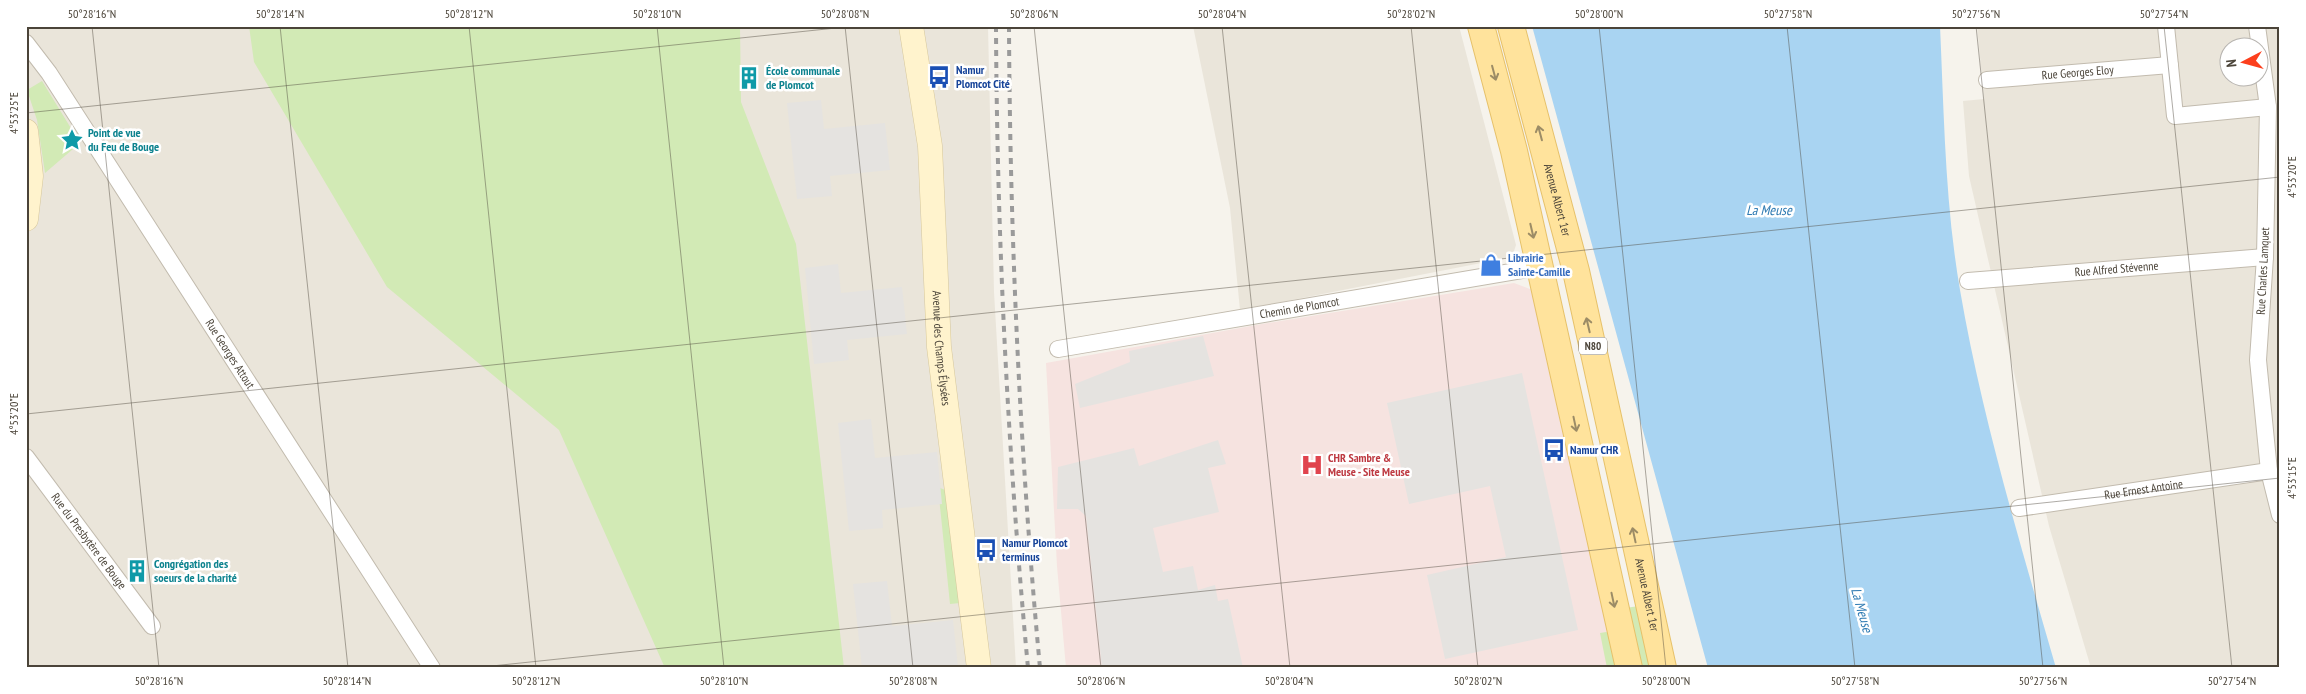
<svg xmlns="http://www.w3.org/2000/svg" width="2306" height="694" viewBox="0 0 2306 694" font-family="'PT Sans Narrow',sans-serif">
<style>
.residential{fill:#eae5da;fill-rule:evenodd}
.medical{fill:#f6e3e0}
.green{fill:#d2eab5}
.parking{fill:#e5e3e0}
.water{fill:#a9d4f2}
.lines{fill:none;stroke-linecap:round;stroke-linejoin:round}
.street-casing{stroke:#c2bbae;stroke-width:18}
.secondary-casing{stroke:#d6c79b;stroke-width:25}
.primary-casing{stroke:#e6c16a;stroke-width:28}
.street{stroke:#fff;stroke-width:16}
.secondary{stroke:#fff3cd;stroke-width:24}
.primary{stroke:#ffe39c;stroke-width:26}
.rail{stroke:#9a9a9a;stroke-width:4;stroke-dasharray:6 6;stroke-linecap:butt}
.oneway{stroke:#9c8c66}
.ticks{fill:none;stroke:#4b4439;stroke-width:1;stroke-opacity:0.45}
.labels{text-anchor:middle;stroke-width:5;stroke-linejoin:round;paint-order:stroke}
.shield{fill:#fff;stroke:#817c74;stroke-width:1}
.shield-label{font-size:11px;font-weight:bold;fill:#4b4439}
.transit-label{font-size:12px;font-weight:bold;fill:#164399;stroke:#fff;text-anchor:start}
.culture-label{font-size:12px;font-weight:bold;fill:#0d838f;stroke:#fff;text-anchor:start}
.street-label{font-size:12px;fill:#4b4439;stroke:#fff}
.shop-label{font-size:12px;font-weight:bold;fill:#366cbe;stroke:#fff;text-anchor:start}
.health-label{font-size:12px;font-weight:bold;fill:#be3a42;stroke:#fff;text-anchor:start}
.water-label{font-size:14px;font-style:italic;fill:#2e7ab2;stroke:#fff}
.neatline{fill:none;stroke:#4b4439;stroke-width:2}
.ticks-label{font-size:12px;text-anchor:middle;fill:#4b4439}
</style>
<rect width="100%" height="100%" fill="#f6f3ec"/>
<g class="residential">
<polygon points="26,26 988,26 994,292 1016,668 26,668"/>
<polygon points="1193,26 1459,26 1516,245 1512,257 1240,310 1230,208"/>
<path d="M1977 26H2280V668H2091L2049 526 1969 176 1963 101 1984 99ZM2228 48H2258V78H2228Z"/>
</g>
<polygon class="medical" points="1514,283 1535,291 1616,668 1066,668 1057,566 1046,363 1262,324"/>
<g class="green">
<polygon points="249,26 740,26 741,102 796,244 844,668 665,668 559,430 387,287 254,62"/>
<polygon points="42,81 80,143 45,173 37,120 27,90"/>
<polygon points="938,487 945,490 960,603 950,604"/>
<polygon points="1639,606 1653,668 1638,668 1625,608"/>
<polygon points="1606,632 1610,634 1615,664 1612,668 1607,668 1600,633"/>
</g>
<g class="parking">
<polygon points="821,100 824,129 885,123 890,170 830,176 832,196 797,199 787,103"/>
<polygon points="838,264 841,293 902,287 907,334 847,340 849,360 814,364 805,268"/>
<polygon points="1203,336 1214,376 1080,408 1075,384 1130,362 1129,351"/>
<polygon points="1522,373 1578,630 1445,659 1427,575 1506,557 1490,486 1409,504 1387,403"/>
<polygon points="871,419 875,458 937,452 942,504 882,510 883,528 849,531 838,423"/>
<polygon points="1218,440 1226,464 1208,468 1219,512 1153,528 1163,572 1193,566 1198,590 1215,585 1218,601 1228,599 1243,668 1102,668 1086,516 1078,509 1057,509 1058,467 1134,448 1139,466"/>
<polygon points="887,581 892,626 953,620 958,667 862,668 853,584"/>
</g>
<path class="water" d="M1532 26H1940C1944 114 1945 203 1960 290 1982 418 2020 543 2056 668H1708Z"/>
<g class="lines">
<defs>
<g id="street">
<polyline points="2166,26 2175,116 2268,107"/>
<polyline points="2257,26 2268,107 2265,257 2258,360 2269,471 2280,515"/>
<path id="s1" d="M26 43 49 73 432 668"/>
<path id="s2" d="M1987 80 2170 65"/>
<path id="s3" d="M1968 281 2265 257"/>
<path id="s4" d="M1058 349 1540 267"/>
<path id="s5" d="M26 457 152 626"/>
<path id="s6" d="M2019 508 2269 471"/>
</g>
<g id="secondary">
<path id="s7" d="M911 26 930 146 939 347 979 668"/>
<polyline points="26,131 31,176 26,219"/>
</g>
<g id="primary">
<polyline points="1481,26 1514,151 1629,668"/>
<path id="s8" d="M1511 26 1576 271 1663 668"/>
</g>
</defs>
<use href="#street" class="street-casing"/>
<use href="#secondary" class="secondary-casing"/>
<use href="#primary" class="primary-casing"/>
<use href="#street" class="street"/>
<use href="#secondary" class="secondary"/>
<use href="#primary" class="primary"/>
<g class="rail">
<path d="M996 26C997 240 1008 455 1028 668"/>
<path d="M1009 26C1010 240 1020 455 1040 668"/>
</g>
</g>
<defs><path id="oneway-shaft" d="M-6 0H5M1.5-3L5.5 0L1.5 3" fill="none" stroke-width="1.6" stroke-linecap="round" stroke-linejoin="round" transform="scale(1.25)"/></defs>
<g class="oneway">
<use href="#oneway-shaft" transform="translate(1494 73) rotate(75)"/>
<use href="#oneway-shaft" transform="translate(1540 133) rotate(-105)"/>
<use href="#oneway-shaft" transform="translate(1532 231) rotate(77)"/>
<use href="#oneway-shaft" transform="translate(1588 325) rotate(-103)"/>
<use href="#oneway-shaft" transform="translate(1575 424) rotate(78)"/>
<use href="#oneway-shaft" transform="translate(1634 535) rotate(-102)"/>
<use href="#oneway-shaft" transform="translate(1613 600) rotate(78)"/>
</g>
<path class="ticks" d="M92 26 159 668M280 26 348 668M469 26 536 668M657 26 724 668M845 26 913 668M1034 26 1101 668M1222 26 1290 668M1411 26 1478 668M1599 26 1666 668M1787 26 1855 668M1976 26 2043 668M2164 26 2232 668M26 113 855 26M26 414 2280 177M473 668 2280 478"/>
<defs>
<symbol id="bus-bare" viewBox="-9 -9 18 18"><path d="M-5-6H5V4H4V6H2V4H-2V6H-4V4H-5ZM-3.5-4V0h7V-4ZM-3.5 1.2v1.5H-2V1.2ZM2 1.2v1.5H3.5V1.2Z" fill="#1a4fb4" stroke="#fff" stroke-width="2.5" paint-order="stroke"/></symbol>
<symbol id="building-bare" viewBox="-9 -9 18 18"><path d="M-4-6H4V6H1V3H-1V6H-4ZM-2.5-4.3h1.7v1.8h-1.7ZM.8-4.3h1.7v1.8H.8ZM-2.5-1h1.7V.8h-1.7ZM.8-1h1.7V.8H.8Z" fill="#0f9aa8" stroke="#fff" stroke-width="2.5" paint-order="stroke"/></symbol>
<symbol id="sight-bare" viewBox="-9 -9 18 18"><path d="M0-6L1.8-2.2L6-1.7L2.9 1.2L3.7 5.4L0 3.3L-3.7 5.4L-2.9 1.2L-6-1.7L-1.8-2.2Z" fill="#0f9aa8" stroke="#fff" stroke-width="2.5" paint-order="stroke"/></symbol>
<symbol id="shop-bare" viewBox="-9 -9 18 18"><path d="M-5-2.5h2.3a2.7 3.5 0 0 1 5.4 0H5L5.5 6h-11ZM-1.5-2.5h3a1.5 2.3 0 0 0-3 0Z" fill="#3f7fe0" stroke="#fff" stroke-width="2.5" paint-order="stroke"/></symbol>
<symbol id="hospital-bare" viewBox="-9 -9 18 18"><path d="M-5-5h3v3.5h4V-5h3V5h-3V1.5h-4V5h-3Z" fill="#e0444e" stroke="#fff" stroke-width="2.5" paint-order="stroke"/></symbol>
</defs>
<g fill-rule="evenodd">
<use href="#bus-bare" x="923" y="61" width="32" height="32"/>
<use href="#building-bare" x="733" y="62" width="32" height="32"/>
<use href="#sight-bare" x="56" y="124" width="32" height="32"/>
<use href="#shop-bare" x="1475" y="249" width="32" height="32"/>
<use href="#bus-bare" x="1538" y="434" width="32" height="32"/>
<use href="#hospital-bare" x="1296" y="449" width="32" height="32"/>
<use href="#bus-bare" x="970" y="534" width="32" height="32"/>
<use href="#building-bare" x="121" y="555" width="32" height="32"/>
</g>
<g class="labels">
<rect class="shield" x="1579" y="337.5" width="28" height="17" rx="4"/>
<g class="shield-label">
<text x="1593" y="350">N80</text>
</g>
<g class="transit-label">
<text x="956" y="74">Namur<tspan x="956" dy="14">Plomcot Cité</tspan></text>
<text x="1570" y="454">Namur CHR</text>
<text x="1002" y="547">Namur Plomcot<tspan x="1002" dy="14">terminus</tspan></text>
</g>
<g class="culture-label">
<text x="766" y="75">École communale<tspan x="766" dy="14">de Plomcot</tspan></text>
<text x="88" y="137">Point de vue<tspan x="88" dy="14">du Feu de Bouge</tspan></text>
<text x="154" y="568">Congrégation des<tspan x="154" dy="14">soeurs de la charité</tspan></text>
</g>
<g class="street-label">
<text dy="4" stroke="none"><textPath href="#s2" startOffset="91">Rue Georges Eloy</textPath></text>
<text dy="4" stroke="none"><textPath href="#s8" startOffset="180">Avenue Albert 1er</textPath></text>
<text dy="4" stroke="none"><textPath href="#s3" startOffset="149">Rue Alfred Stévenne</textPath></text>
<text transform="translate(2263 271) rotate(-87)" y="4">Rue Charles Lamquet</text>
<text dy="4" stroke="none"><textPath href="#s4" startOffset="245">Chemin de Plomcot</textPath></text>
<text dy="4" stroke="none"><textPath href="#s7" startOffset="324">Avenue des Champs Élysées</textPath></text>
<text dy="4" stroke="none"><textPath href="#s1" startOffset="372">Rue Georges Attout</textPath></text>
<text dy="4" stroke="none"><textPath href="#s6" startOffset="126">Rue Ernest Antoine</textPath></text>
<text dy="4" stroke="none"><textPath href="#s5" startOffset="105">Rue du Presbytère de Bouge</textPath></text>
<text dy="4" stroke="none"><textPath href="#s8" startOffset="585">Avenue Albert 1er</textPath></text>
</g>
<g class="shop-label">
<text x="1508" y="262">Librairie<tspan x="1508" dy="14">Sainte-Camille</tspan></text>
</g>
<g class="health-label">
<text x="1328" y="462">CHR Sambre &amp;<tspan x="1328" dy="14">Meuse - Site Meuse</tspan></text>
</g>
<g class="water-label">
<text x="1769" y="215">La Meuse</text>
<text transform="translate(1862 610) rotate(74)" y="5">La Meuse</text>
</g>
</g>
<rect width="2306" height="694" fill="none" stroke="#ffffff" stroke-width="55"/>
<g transform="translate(2244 62) rotate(264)"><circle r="24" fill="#ffffff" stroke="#b7b4b0"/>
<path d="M0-4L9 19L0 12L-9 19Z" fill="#fc3f1d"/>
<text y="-8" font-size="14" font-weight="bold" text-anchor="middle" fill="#4b4439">N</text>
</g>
<rect x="28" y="28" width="2250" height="638" class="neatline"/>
<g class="ticks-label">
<text x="92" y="18">50°28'16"N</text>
<text x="280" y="18">50°28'14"N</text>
<text x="469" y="18">50°28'12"N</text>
<text x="657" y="18">50°28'10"N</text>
<text x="845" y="18">50°28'08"N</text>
<text x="1034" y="18">50°28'06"N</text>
<text x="1222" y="18">50°28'04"N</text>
<text x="1411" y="18">50°28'02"N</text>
<text x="1599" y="18">50°28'00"N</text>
<text x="1788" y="18">50°27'58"N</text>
<text x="1976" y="18">50°27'56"N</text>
<text x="2164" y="18">50°27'54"N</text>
<text transform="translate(14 113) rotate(-90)" y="4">4°53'25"E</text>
<text transform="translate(2292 177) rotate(-90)" y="4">4°53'20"E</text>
<text transform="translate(14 414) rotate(-90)" y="4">4°53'20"E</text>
<text transform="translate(2292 478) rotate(-90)" y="4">4°53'15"E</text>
<text x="159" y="685">50°28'16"N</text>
<text x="347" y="685">50°28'14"N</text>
<text x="536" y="685">50°28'12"N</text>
<text x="724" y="685">50°28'10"N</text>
<text x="913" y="685">50°28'08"N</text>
<text x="1101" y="685">50°28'06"N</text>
<text x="1289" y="685">50°28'04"N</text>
<text x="1478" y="685">50°28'02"N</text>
<text x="1666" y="685">50°28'00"N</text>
<text x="1855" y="685">50°27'58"N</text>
<text x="2043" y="685">50°27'56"N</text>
<text x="2232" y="685">50°27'54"N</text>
</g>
</svg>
